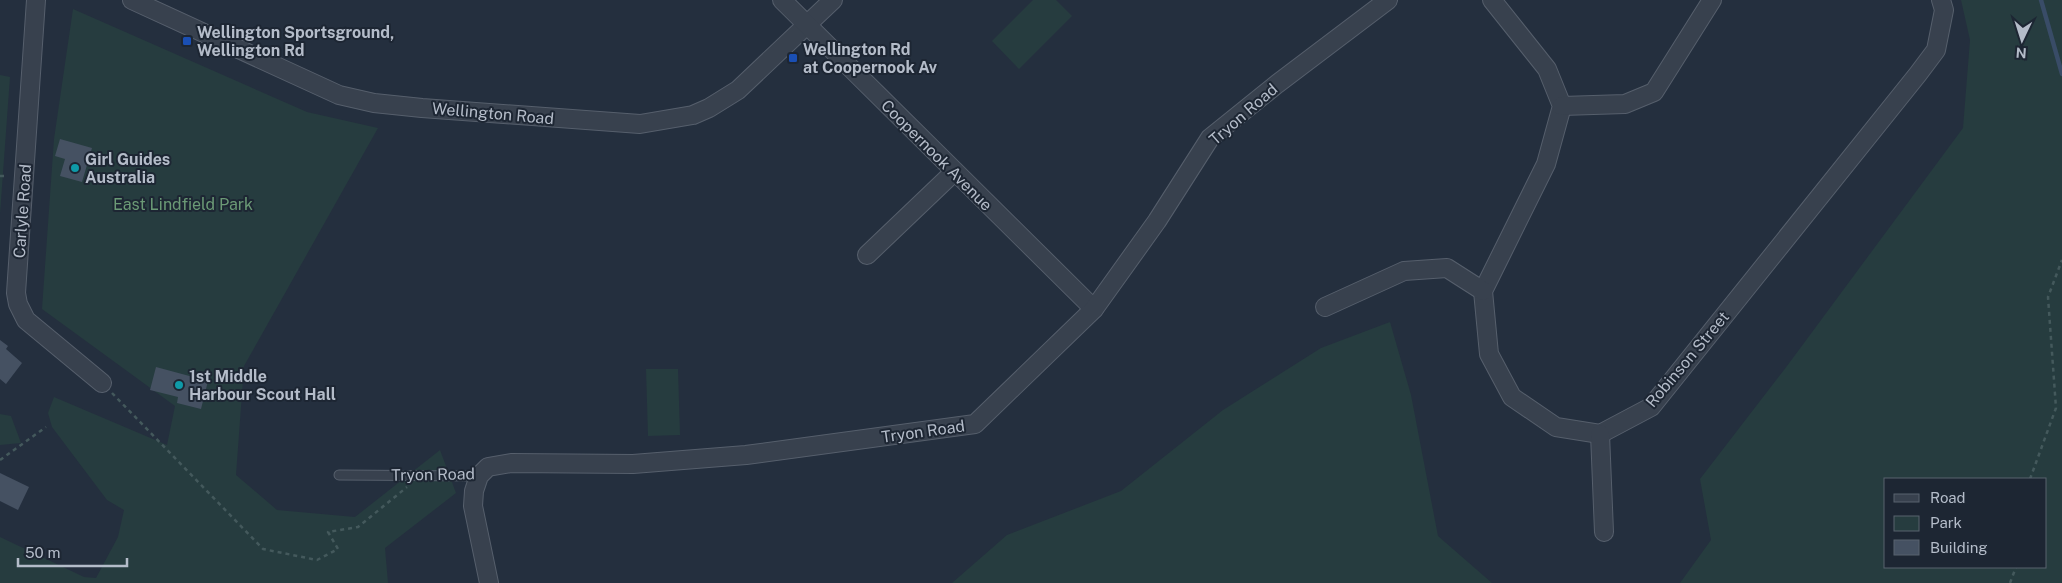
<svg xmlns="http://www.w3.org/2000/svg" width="2062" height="583" viewBox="0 0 2062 583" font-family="'Public Sans',sans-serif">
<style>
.green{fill:#263c3f;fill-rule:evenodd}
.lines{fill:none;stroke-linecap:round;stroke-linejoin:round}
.stream{stroke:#394c67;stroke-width:4.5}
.building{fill:#455162}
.lane-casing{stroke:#565f6c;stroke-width:11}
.street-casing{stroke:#565f6c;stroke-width:20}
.path{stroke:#44595c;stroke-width:2.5;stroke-dasharray:4 4;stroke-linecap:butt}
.lane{stroke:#38414e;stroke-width:9}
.street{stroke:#38414e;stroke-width:18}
.transit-dot{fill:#1a4fb4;stroke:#1d2633;stroke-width:2}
.culture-dot{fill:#0f9aa8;stroke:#1d2633;stroke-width:2}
.labels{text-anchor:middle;stroke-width:4;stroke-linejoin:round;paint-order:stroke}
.poi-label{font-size:16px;font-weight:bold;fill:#b4bcc9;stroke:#1d2633;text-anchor:start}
.street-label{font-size:16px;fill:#b4bcc9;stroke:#1d2633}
.park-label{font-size:16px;fill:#6b9a76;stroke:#1d2633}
</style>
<rect width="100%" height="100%" fill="#242f3e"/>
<g class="green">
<polygon points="1033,0 1056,0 1072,16 1019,69 992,41"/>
<path d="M1961 0H2062V583H1680L1711 540 1700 479 1787 366 1963 128 1970 40ZM1886 479H2046V567H1886Z"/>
<polygon points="73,9 307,112 378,128 244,366 236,475 277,510 355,517 440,450 456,493 385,548 388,583 0,583 0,537 84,577 96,578 118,537 124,510 107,500 52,427 48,413 54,397 167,445 175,406 42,309 54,139"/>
<polygon points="0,75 10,77 0,214"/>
<polygon points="1390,322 1411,395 1438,536 1492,583 952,583 1007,535 1121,491 1223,410 1321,348"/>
<polygon points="646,369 678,369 680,435 648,436"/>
<polygon points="0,414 11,416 21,443 0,445"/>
</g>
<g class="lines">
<polyline class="stream" points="2041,0 2062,74"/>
</g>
<g class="building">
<polygon points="60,139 92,148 82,182 60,176 65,159 55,156"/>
<polygon points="0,340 8,346 6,349 22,363 6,384 0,379"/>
<polygon points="156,367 208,381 201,409 177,403 178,397 150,390"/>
<polygon points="0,473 29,487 18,510 0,501"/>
</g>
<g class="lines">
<defs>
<polyline id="lane" points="339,475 479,476"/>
<g id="street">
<polyline points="36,0 16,293 18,304 26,320 102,383"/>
<polyline points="132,0 339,95 374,103 422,108 640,124 693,115 709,108 738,90 833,0"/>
<polyline points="782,0 1094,309"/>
<polyline points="1492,0 1547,69 1562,106 1546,164 1483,291 1489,354 1512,397 1556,427 1600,434 1651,407 1918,74 1936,50 1944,10 1941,0"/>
<polyline points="1562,106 1625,104 1654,92 1712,0"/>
<polyline points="867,255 954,172"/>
<polyline points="1325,307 1404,271 1447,268 1483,291"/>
<polyline points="1600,434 1604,532"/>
<polyline points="489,583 473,506 474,491 479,476 488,467 511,463 633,464 746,455 975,424 1094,309 1157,221 1210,138 1277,84 1388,0"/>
</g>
</defs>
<use href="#lane" class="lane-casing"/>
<use href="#street" class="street-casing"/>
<g class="path">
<polyline points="0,176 8,176"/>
<polyline points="112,393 263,549 317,560 338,549 328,532 358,527 407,487"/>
<polyline points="0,460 46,427"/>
<polyline points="2030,479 2056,408 2048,297 2062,260"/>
<polyline points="2010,583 2016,567"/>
</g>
<use href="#lane" class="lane"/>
<use href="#street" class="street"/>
</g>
<g class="transit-dot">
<rect x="182" y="36" width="10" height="10" rx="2.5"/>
<rect x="788" y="53" width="10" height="10" rx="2.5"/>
</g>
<g class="culture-dot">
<circle cx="75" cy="168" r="5"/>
<circle cx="179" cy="385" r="5"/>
</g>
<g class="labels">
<g class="poi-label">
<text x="197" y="38">Wellington Sportsground,<tspan x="197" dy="18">Wellington Rd</tspan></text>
<text x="803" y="55">Wellington Rd<tspan x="803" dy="18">at Coopernook Av</tspan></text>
<text x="85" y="165">Girl Guides<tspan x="85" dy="18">Australia</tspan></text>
<text x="189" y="382">1st Middle<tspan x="189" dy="18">Harbour Scout Hall</tspan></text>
</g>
<g class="street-label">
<text transform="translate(493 113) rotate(5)" y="6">Wellington Road</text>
<text transform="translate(1243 114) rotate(-41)" y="6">Tryon Road</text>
<text transform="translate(937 155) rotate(45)" y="6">Coopernook Avenue</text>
<text transform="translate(22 211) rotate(-86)" y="6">Carlyle Road</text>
<text transform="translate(1687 359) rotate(-50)" y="6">Robinson Street</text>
<text transform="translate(923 431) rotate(-8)" y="6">Tryon Road</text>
<text transform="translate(433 474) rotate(-1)" y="6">Tryon Road</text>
</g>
<g class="park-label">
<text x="183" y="210">East Lindfield Park</text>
</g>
</g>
<rect x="1884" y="478" width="162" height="90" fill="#1d2633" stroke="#59626f"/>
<rect x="1894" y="494" width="25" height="8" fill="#38414e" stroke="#59626f"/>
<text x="1930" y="503" font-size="15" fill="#b4bcc9">Road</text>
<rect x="1894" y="516" width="25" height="15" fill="#263c3f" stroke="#59626f"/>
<text x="1930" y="528" font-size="15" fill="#b4bcc9">Park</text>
<rect x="1894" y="540" width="25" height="15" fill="#455162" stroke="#59626f"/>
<text x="1930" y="553" font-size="15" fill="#b4bcc9">Building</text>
<g transform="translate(2022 40) rotate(184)" stroke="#1d2633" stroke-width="4" paint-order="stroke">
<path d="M0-4L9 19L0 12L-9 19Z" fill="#b4bcc9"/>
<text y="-8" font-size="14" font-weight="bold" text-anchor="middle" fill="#b4bcc9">N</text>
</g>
<path d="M18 558v8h109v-8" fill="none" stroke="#b4bcc9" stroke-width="2.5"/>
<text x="25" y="558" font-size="15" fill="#b4bcc9" stroke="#1d2633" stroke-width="4" paint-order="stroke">50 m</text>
</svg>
